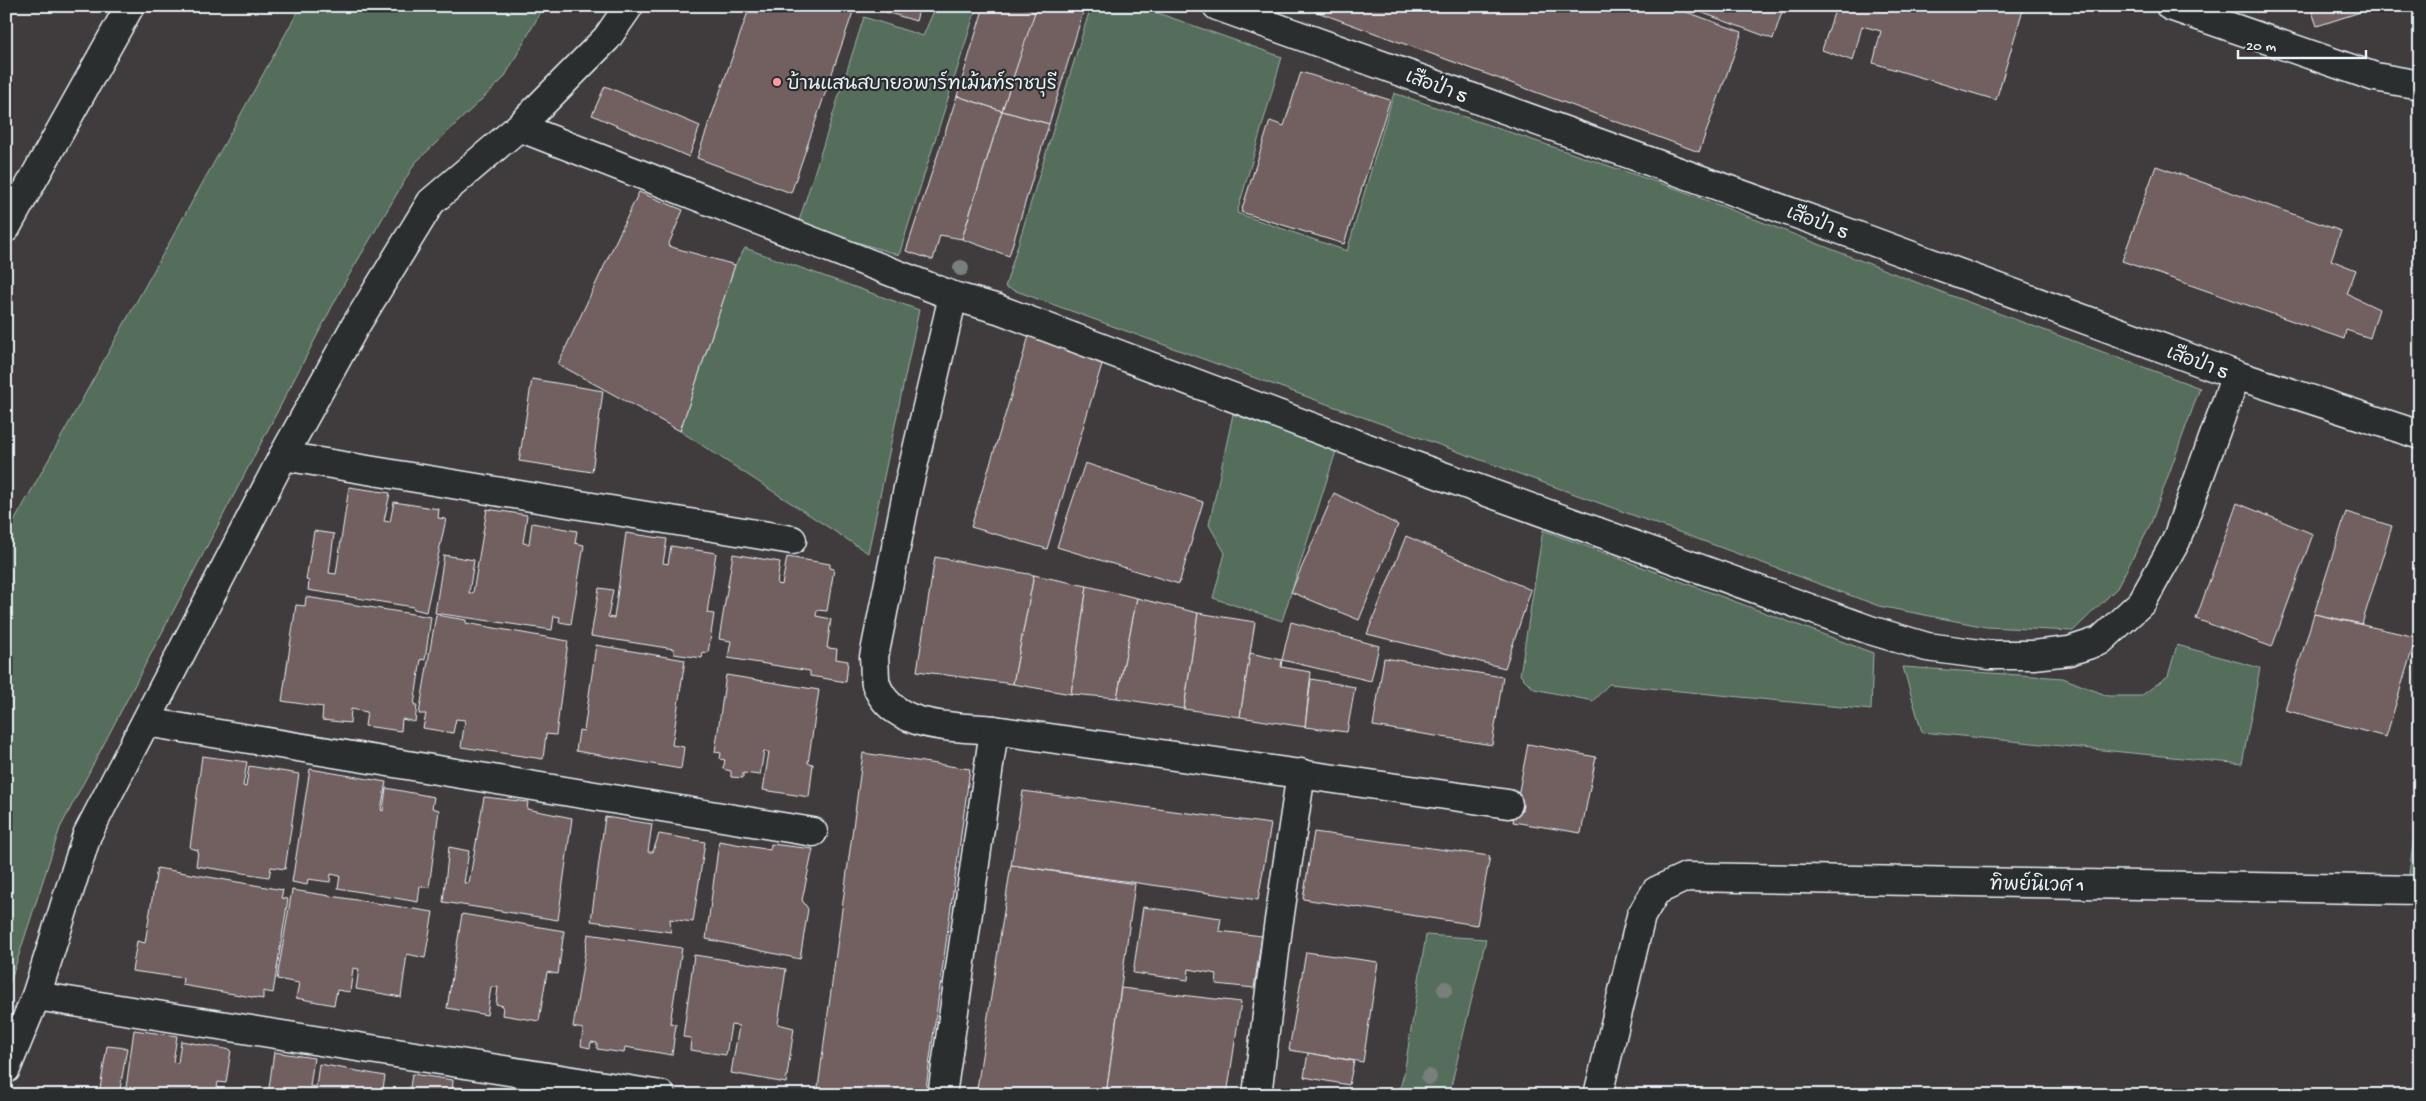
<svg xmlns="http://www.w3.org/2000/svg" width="2426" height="1101" viewBox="0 0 2426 1101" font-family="'Gochi Hand','Playpen Sans Thai',sans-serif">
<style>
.green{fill:#546e5c;stroke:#9eb0aa}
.building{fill:#725f5f;stroke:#e8f1f8}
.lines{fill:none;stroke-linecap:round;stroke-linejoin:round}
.street-casing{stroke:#e8f1f8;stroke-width:31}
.street{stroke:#2a2d2e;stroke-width:28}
.tree{fill:#787f7d}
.poi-dot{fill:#ff9aa2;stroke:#2a2d2e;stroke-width:2}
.labels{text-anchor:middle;stroke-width:4.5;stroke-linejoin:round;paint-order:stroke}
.poi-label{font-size:19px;fill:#e8f1f8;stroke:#2a2d2e;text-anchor:start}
.street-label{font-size:19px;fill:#e8f1f8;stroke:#2a2d2e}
</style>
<rect width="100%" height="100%" fill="#403c3d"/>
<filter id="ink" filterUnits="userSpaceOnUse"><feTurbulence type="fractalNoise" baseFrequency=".02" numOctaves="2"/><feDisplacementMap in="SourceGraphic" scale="10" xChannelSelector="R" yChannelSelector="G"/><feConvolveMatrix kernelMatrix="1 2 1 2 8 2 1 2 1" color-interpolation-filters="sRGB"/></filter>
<g filter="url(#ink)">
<g class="green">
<polygon points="301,6 544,6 504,78 415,163 345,282 60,828 6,995 6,536"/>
<polygon points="936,6 977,6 899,255 798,224 864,17 923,36"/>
<polygon points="1091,6 1138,6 1282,57 1237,213 1347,251 1394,93 1680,190 1944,293 2200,388 2151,523 2117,588 2073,631 1986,627 1879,606 1657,524 1005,287"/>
<polygon points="745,248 919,310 868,553 680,431 735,265"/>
<polygon points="1233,414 1337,448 1282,621 1213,598 1225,553 1209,525"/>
<polygon points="1543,530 1873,653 1871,710 1609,684 1593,701 1534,689 1520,675"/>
<polygon points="2177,645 2260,668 2242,764 1922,732 1903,667 2063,678 2108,696 2141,696 2168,676"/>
<polygon points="2420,791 2420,875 2409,874"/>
<polygon points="1426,935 1486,939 1449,1095 1398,1095 1404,1074"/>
</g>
<g class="building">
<polygon points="750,6 855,6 791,193 697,158"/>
<polygon points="876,6 920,6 916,21 876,9"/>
<polygon points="984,6 1021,6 1036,12 1002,111 957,96"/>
<polygon points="1037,6 1085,6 1049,124 1002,111"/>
<polygon points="1301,6 1670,6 1742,32 1699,152"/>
<polygon points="1684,6 1784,6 1773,39"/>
<polygon points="1815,6 2024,6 1996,100 1873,63 1881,31 1862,26 1853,61 1822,50 1834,13"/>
<polygon points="2310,6 2379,6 2317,26"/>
<polygon points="1301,72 1390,100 1344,244 1241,212 1270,121 1284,126"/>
<polygon points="605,86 700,126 689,157 592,115"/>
<polygon points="957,96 1002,111 962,239 940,235 933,260 906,251"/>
<polygon points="1002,111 1049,124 1009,256 962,239"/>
<polygon points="2156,166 2341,231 2331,260 2356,270 2347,294 2379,309 2370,338 2346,330 2344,339 2122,261"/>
<polygon points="639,192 683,210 668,246 735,265 680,431 558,364"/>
<polygon points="1029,336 1102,364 1047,549 971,527"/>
<polygon points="532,379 603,391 592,472 519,461"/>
<polygon points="1085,463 1203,502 1179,584 1057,547"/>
<polygon points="349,487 390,493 384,521 390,522 394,502 439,509 438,518 446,519 426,612 414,609 413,607 308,590 309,581 306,580 314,531 334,534 329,573 336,574"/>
<polygon points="1334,493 1398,525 1359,620 1291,592"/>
<polygon points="2237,503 2313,534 2272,647 2196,619"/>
<polygon points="487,509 527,515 523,543 529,544 532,523 577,531 575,543 584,545 571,624 559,622 560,617 554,616 552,630 435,613 444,555 474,560 469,593 473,593"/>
<polygon points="2346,512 2392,526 2362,624 2314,614"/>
<polygon points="626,533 667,539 663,563 668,564 671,546 716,553 707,613 714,614 708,653 703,652 702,658 674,654 674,649 591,636 599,588 613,590 608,617 614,618"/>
<polygon points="1406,536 1531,590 1505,668 1367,634"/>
<polygon points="733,554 780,562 777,584 782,585 787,557 830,564 830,568 834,569 827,611 817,610 816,616 831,619 827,648 837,649 836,659 848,661 846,682 810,676 810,671 728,658 731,641 719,639"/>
<polygon points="935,557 1034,575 1013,684 917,671"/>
<polygon points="1034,575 1087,586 1071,694 1013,684"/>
<polygon points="1087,586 1137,598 1117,698 1071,694"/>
<polygon points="306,597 431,617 425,660 421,659 414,705 417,705 415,722 402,719 401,731 365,726 367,712 351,709 350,723 322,720 323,707 282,701 296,605 305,606"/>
<polygon points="1137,598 1198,613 1184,709 1117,698"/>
<polygon points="1198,613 1255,622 1240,717 1184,709"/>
<polygon points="2314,614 2416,637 2386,737 2285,710"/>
<polygon points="436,615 466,620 466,623 568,641 556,735 546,734 543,759 461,747 465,720 456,719 453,733 423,728 426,714 419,714"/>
<polygon points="1291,622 1379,646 1371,681 1282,660"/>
<polygon points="596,645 685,660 672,745 684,747 681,769 576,751 579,730 584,731"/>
<polygon points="1250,653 1282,660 1281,667 1311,672 1305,727 1240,717"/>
<polygon points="1384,658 1503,677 1492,745 1373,726"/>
<polygon points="726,675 819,690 808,763 813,764 809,797 763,790 769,752 764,751 760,775 743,773 743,778 731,777 731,771 723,769 725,760 720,759 721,753 715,752"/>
<polygon points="1311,679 1355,687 1347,732 1305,727"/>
<polygon points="1528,744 1596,757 1581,833 1513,822"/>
<polygon points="863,753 970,769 925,1095 817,1095"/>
<polygon points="202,756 247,762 243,786 246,787 249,766 299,774 285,869 271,867 269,877 196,866 198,850 190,848"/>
<polygon points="310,769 386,782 381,810 383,811 386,788 434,797 432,808 439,810 429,888 420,886 418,902 338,888 340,876 331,874 330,882 308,879 307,885 292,882"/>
<polygon points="1023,791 1271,824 1258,900 1011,865"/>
<polygon points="484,797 528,802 527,809 572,818 558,920 443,902 449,847 469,851 464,883 469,883"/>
<polygon points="605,817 652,824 648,852 653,852 659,834 705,842 693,922 670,919 671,932 591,921"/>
<polygon points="1314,832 1490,856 1477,925 1303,899"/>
<polygon points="719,841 770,850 771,844 813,849 802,900 808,909 800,959 706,939"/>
<polygon points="1011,865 1135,884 1106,1095 976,1095"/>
<polygon points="157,868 283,890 281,898 288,899 273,993 263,991 263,999 182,985 183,978 132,971 137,941 145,943"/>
<polygon points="292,890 433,912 425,958 407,954 401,997 356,989 359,969 353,968 350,992 337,990 334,1005 296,998 299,983 277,979"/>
<polygon points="1143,907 1221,918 1219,931 1262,936 1254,988 1216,984 1217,974 1189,969 1188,980 1133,973"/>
<polygon points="462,914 564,931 558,974 547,972 539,1021 502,1015 503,1006 496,1004 498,987 491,987 487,1015 447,1008"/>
<polygon points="588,934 682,948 670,1023 676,1024 672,1055 625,1047 624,1053 597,1049 597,1043 591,1042 590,1048 581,1046 583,1029 573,1027"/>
<polygon points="1306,952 1378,962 1363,1062 1289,1050"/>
<polygon points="694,955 786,969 778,1024 794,1028 786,1083 731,1073 739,1026 731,1025 726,1055 690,1050 691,1038 683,1037"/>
<polygon points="1121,988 1241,1002 1227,1095 1106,1095"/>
<polygon points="134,1030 177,1036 173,1062 178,1063 181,1041 231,1050 226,1083 218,1082 216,1095 125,1095"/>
<polygon points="107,1046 127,1048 119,1095 99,1095"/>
<polygon points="274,1052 314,1058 310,1086 316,1087 319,1064 385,1076 382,1095 268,1095"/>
<polygon points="1308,1053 1354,1061 1349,1085 1304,1077"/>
<polygon points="412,1074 453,1080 452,1095 409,1095"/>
<polygon points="457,1087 496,1095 455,1095"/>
</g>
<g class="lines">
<defs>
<g id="street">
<polyline points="1217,6 1866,239 2236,375 2420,435"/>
<polyline points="2170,6 2375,77 2420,85"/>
<polyline points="519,127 953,296 998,309 1426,470 1870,630 1927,647 1988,655 2033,655 2069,651 2100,641 2142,602 2176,541 2236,375"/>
<polyline points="6,228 130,6"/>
<path d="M953 296 908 488 874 657C875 666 874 677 876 684 892 730 955 726 994 730L1508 804"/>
<polyline points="283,456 792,540"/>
<polyline points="146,722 813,832"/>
<polyline points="36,996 661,1095"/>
<polyline points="6,1069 36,996 87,835 283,456 354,328 431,202 519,127 607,38 629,6"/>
<polyline points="942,1095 994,730"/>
<polyline points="1257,1095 1278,927 1301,773"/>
<polyline points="1598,1095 1641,916 1656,891 1686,877 2420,890"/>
</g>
</defs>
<use href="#street" class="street-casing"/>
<use href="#street" class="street"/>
</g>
<g class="tree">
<circle cx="961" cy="268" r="8"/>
<circle cx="1445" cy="989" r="8"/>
<circle cx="1429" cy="1077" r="8"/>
</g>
</g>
<circle class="poi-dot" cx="777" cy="82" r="5"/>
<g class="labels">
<g class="poi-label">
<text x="787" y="89">บ้านแสนสบายอพาร์ทเม้นท์ราชบุรี</text>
</g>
<g class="street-label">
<text transform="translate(1437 85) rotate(20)" y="7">เสือป่า 5</text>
<text transform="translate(1818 221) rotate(20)" y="7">เสือป่า 5</text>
<text transform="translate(2198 361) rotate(20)" y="7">เสือป่า 5</text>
<text transform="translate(2037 883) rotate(1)" y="7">ทิพย์นิเวศ 1</text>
</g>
</g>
<rect width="2426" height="1101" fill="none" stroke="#2a2d2e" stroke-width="25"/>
<rect x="12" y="12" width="2401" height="1076" fill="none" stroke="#e8f1f8" stroke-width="2" filter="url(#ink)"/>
<path d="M2238 50v8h128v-8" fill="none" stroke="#e8f1f8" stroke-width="2.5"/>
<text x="2246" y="50" font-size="15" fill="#e8f1f8" stroke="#2a2d2e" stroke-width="4" paint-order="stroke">20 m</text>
</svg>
